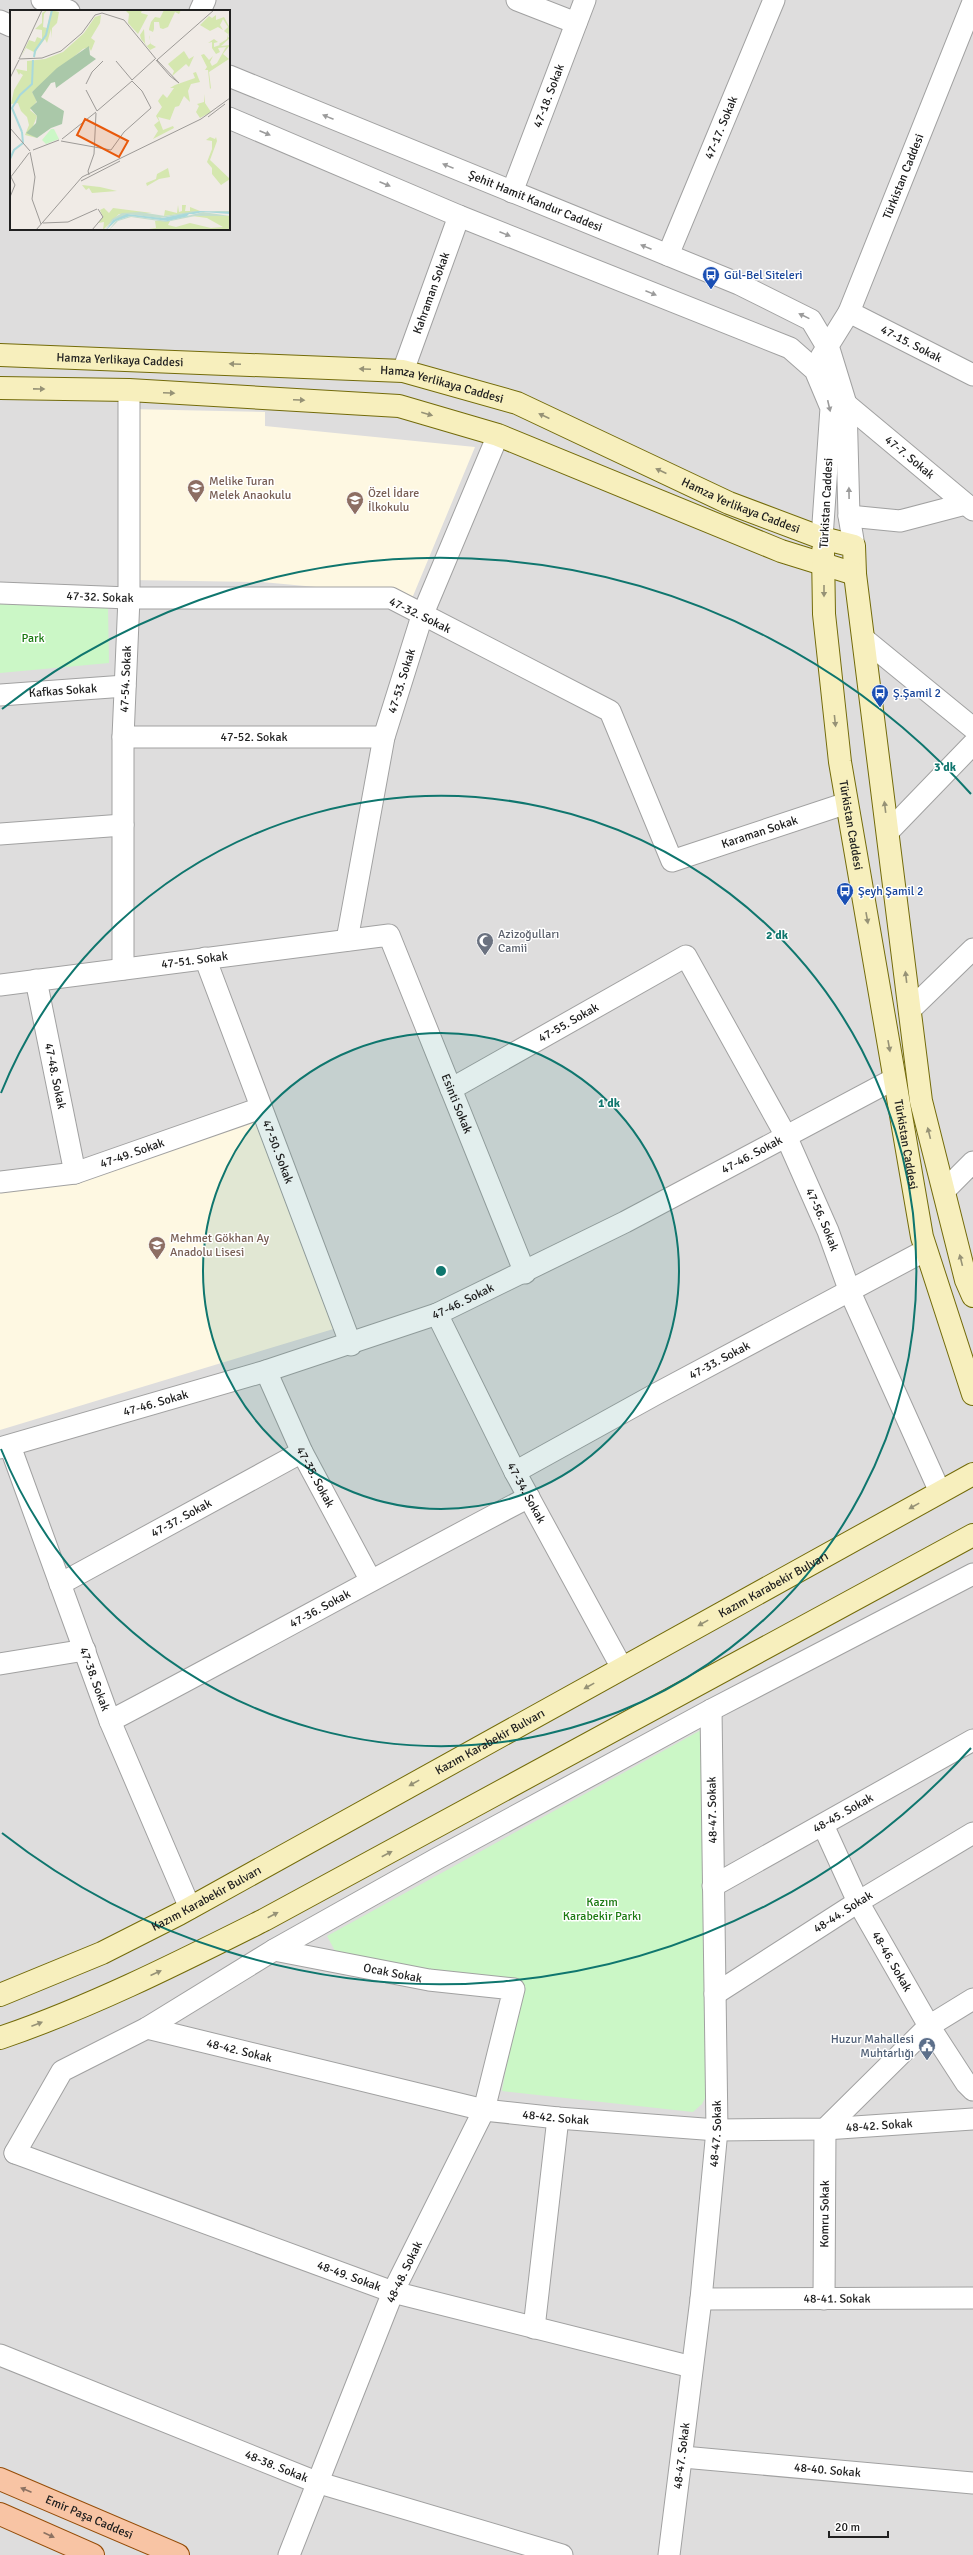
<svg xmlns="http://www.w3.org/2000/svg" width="973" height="2555" viewBox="0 0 973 2555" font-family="Signika,sans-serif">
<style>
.residential{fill:#dedddd;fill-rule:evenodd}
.education{fill:#fef8e2}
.park{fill:#cbf7c6}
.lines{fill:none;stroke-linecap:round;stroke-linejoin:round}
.street-casing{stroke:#a1a1a1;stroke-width:23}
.secondary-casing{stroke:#736b0a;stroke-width:24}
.primary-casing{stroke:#944c07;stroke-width:24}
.street{stroke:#fff;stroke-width:21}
.secondary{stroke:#f7efbd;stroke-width:22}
.primary{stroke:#f8c4a4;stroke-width:22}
.oneway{fill:#9b9b9b}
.oneway2{fill:#969276}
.oneway3{fill:#8c7262}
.ring{fill:none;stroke:#0f766e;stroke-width:2}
.labels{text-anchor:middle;stroke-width:3;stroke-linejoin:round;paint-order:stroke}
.street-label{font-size:12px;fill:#202020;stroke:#fff}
.transit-label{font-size:12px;fill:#164399;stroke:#fff;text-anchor:start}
.education-label{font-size:12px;fill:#785e54;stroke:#fff;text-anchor:start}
.park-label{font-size:12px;fill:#1b7a11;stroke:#fff}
.worship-label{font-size:12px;fill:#5b616d;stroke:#fff;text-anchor:start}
.service-label{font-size:12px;fill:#4e5e75;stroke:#fff;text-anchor:end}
.inset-river{fill:none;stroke:#a9d9db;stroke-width:2}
.inset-road{fill:none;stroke:#9d9a97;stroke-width:1}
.view{fill:#e8590c;fill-opacity:0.15;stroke:#e8590c;stroke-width:2}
.inset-edge{fill:none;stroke:#202020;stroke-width:2}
.centre{fill:#0f766e;stroke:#fff;stroke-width:2}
.ring-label{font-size:12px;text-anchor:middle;font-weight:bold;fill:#0f766e;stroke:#fff;stroke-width:3;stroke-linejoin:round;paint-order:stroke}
</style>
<rect width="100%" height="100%" fill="#f0ebe6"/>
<path class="residential" d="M0 0H973V2555H0ZM11 11H229V229H11Z"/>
<g class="education">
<polygon points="128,409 265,412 265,426 475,447 413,596 262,582 130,580"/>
<polygon points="256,1110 340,1327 0,1430 0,1193 77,1183"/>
</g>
<g class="park">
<polygon points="0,604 108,608 109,663 0,673"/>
<polygon points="703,1729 709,2090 702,2104 693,2112 502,2091 521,1982 357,1961 335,1951 327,1936"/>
</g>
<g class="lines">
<defs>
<g id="street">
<polyline points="42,0 69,11"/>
<polyline points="517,0 576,23"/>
<polyline points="200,11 205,0"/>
<polyline points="0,21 11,26"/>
<path id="s1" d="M229 76 739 284 811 320 830 352 846 404 849 516 854 546"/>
<polyline points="229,118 459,216 790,348 815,370 831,408 822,538"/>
<path id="s2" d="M512 192 585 0"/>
<path id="s3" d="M668 255 774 0"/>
<path id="s4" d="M849 312 973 375"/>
<path id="s5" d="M821 357 849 312 973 2"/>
<path id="s6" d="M403 371 459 216"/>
<path id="s7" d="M846 404 973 510"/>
<polyline points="849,516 900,521 965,504"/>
<path id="s8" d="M0 593 129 598H391L610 711 672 861 847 803"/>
<polyline points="864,639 973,728"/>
<path id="s9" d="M0 695 125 686"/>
<path id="s10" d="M123 737H384"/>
<polyline points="888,832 973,744"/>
<polyline points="0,834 123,825"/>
<path id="s11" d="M347 940 384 737 422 616 498 435"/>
<path id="s12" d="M205 958 351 1345"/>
<path id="s13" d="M123 969V737L129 598V390"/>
<path id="s14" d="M36 980 75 1173"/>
<path id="s15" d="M0 985 389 935 525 1273"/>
<polyline points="910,1010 973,949"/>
<path id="s16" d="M451 1089 686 956 786 1136 828 1231 850 1292 940 1492"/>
<path id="s17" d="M0 1182 75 1173 261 1108"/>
<polyline points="944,1191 973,1162"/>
<path id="s18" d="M437 1314 515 1472 622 1668"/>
<path id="s19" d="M266 1371 302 1452 370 1579"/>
<path id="s20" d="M10 1446 110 1721 190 1908"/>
<path id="s21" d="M0 1448 266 1371 437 1314 625 1222 894 1079"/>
<path id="s22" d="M515 1472 656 1394 926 1250"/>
<path id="s23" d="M60 1584 302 1452"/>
<polyline points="0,1664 85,1650"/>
<path id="s24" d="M110 1721C251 1647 389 1570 529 1497"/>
<path id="s25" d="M823 1825 858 1902 929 2026 966 2083 973 2090"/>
<path id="s26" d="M713 1886 973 1740"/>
<path id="s27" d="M274 1950 429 1980 514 1989 484 2110 393 2292 289 2555"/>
<path id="s28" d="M715 1994 858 1902 973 1833"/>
<path id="s29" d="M147 2028 484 2110 558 2118 717 2130 825 2129 973 2119"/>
<polyline points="15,2153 62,2071 147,2028 274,1950 438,1858 711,1710 973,1574"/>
<path id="s30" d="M15 2153 393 2292 692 2367"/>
<path id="s31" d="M701 2299 973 2298"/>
<path id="s32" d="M824 2299 825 2129 929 2026 973 1999"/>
<polyline points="534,2328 558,2118"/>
<path id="s33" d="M0 2355 316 2482 562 2555"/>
<path id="s34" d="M683 2457 973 2483"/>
<path id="s35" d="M669 2555 701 2299 717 2130 711 1710"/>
</g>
<g id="secondary">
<path id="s36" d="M0 355 403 371 517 403 729 503 822 538 854 546 855 574 921 1101 966 1280 973 1296"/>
<polyline points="0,388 129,390 399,406 498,435 781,551 855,574"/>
<path id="s37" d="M823 551 824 614 840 762 922 1237 973 1394"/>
<path id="s38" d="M0 1995 102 1953 179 1914 973 1474"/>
<path d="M0 2038C91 2007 178 1963 264 1920L973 1535"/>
</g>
<g id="primary">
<path id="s39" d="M0 2479 178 2555"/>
<polyline points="0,2514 93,2555"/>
</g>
</defs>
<use href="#street" class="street-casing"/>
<use href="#secondary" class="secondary-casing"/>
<use href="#primary" class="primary-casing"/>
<use href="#street" class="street"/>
<use href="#secondary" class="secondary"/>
<use href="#primary" class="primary"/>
</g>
<defs><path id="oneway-solid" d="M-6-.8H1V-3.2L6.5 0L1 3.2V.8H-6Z"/></defs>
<g class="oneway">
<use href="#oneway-solid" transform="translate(328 117) rotate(-158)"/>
<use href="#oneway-solid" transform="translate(265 133) rotate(23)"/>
<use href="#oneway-solid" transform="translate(448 166) rotate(-158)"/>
<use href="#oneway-solid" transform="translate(385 184) rotate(23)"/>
<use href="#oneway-solid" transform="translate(505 234) rotate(22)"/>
<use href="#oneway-solid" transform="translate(646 247) rotate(-158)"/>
<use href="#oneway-solid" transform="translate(651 293) rotate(22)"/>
<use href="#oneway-solid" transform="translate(804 316) rotate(-154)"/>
<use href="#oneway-solid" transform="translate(829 406) rotate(77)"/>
<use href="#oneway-solid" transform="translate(849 493) rotate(-91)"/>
</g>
<g class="oneway2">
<use href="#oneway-solid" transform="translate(235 364) rotate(-178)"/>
<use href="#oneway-solid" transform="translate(365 369) rotate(-177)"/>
<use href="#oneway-solid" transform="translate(39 389) rotate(1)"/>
<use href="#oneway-solid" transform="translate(169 393) rotate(3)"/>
<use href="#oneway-solid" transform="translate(299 400) rotate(3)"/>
<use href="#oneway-solid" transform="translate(427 414) rotate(16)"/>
<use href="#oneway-solid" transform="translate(544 416) rotate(-155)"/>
<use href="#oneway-solid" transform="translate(661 471) rotate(-155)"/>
<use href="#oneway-solid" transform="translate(824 591) rotate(90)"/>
<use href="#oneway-solid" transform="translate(835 721) rotate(84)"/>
<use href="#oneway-solid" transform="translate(885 807) rotate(-97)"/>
<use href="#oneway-solid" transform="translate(867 918) rotate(80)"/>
<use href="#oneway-solid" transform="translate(906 977) rotate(-97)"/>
<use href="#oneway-solid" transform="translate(889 1046) rotate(80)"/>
<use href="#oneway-solid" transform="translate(929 1133) rotate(-104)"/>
<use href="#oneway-solid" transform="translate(961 1260) rotate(-104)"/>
<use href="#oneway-solid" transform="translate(914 1506) rotate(151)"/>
<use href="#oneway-solid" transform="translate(703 1623) rotate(151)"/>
<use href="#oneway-solid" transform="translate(589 1686) rotate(151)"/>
<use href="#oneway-solid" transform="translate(414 1783) rotate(151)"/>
<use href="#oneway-solid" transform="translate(387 1854) rotate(-28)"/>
<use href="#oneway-solid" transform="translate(273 1915) rotate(-28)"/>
<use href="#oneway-solid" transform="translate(156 1973) rotate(-24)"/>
<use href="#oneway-solid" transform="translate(37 2024) rotate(-21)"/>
</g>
<g class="oneway3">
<use href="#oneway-solid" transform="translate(26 2490) rotate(-157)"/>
<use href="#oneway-solid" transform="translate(49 2535) rotate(24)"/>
</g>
<circle cx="441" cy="1271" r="238" fill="#0f766e" fill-opacity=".12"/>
<g class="ring">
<circle cx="441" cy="1271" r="238"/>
<path d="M1 1093A475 475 0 1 1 1 1449"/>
<path d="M971 1748A713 713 0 0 1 2 1833M2 709A713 713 0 0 1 971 794"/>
</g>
<defs>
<symbol id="bus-pin" viewBox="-11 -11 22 30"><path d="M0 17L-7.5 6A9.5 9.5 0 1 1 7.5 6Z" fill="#1a4fb4" stroke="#fff"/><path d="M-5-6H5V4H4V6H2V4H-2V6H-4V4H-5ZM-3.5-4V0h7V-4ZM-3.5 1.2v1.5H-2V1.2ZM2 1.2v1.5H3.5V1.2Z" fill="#fff"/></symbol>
<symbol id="school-pin" viewBox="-11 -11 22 30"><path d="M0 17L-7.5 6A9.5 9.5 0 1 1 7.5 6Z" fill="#8d6e63" stroke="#fff"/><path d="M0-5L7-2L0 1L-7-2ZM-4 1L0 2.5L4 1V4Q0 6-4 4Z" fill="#fff"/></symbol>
<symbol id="mosque-pin" viewBox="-11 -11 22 30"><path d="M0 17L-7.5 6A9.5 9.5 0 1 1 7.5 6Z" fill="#6b7280" stroke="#fff"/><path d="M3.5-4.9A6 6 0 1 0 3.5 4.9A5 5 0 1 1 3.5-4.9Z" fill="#fff"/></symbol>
<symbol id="civic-pin" viewBox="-11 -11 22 30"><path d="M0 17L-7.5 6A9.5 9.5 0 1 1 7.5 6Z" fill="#5c6f8a" stroke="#fff"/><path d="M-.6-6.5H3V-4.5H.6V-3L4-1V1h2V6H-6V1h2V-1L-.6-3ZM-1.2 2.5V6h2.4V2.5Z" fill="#fff"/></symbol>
</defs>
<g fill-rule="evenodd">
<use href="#bus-pin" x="701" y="265" width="20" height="27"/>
<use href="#school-pin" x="186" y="478" width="20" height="27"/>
<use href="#school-pin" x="345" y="490" width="20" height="27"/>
<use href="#bus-pin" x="870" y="683" width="20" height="27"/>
<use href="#bus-pin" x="835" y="881" width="20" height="27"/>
<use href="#mosque-pin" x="475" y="931" width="20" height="27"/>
<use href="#school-pin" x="147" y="1235" width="20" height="27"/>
<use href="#civic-pin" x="917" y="2036" width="20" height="27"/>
</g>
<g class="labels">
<g class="street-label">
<text dy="4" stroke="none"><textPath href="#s2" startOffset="103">47-18. Sokak</textPath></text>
<text dy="4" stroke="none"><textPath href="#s3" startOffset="138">47-17. Sokak</textPath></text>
<text dy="4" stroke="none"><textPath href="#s5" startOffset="199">Türkistan Caddesi</textPath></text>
<text dy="4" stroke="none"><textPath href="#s1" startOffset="331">Şehit Hamit Kandur Caddesi</textPath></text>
<text dy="4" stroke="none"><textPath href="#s6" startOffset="83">Kahraman Sokak</textPath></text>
<text dy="4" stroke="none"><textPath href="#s4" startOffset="70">47-15. Sokak</textPath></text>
<text dy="4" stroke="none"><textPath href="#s36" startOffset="120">Hamza Yerlikaya Caddesi</textPath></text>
<text dy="4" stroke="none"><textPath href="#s36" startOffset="444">Hamza Yerlikaya Caddesi</textPath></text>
<text dy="4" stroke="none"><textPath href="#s7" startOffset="83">47-7. Sokak</textPath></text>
<text transform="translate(826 503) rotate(-87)" y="4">Türkistan Caddesi</text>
<text dy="4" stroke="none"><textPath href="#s36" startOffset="768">Hamza Yerlikaya Caddesi</textPath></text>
<text dy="4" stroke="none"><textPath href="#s8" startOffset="100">47-32. Sokak</textPath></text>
<text transform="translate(420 615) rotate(26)" y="4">47-32. Sokak</text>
<text dy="4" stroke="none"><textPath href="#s13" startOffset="290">47-54. Sokak</textPath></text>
<text dy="4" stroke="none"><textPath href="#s11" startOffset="265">47-53. Sokak</textPath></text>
<text dy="4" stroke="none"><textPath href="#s9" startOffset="63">Kafkas Sokak</textPath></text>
<text dy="4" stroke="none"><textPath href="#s10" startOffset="131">47-52. Sokak</textPath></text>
<text dy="4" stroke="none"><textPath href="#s37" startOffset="276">Türkistan Caddesi</textPath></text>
<text dy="4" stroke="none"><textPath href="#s8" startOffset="892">Karaman Sokak</textPath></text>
<text dy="4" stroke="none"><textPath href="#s15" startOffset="196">47-51. Sokak</textPath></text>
<text dy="4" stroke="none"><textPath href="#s16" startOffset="135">47-55. Sokak</textPath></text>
<text dy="4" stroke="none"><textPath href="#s14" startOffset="98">47-48. Sokak</textPath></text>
<text dy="4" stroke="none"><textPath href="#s15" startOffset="574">Esinti Sokak</textPath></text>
<text dy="4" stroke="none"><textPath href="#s37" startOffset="600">Türkistan Caddesi</textPath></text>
<text dy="4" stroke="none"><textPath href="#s12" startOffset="207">47-50. Sokak</textPath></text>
<text dy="4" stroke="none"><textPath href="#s17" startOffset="136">47-49. Sokak</textPath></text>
<text dy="4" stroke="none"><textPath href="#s21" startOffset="810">47-46. Sokak</textPath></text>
<text dy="4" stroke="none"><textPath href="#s16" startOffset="567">47-56. Sokak</textPath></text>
<text dy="4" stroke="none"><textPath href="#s21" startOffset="486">47-46. Sokak</textPath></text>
<text dy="4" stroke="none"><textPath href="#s22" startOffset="233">47-33. Sokak</textPath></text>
<text dy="4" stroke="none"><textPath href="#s21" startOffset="162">47-46. Sokak</textPath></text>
<text dy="4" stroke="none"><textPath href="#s19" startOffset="117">47-35. Sokak</textPath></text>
<text dy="4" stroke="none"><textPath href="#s18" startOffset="200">47-34. Sokak</textPath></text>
<text dy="4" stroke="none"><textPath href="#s23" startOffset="138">47-37. Sokak</textPath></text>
<text dy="4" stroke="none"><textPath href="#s38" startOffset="876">Kazım Karabekir Bulvarı</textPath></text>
<text dy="4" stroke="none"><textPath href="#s24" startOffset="238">47-36. Sokak</textPath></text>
<text dy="4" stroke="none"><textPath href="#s20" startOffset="248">47-38. Sokak</textPath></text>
<text dy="4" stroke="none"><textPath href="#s38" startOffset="552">Kazım Karabekir Bulvarı</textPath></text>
<text transform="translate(712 1810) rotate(-91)" y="4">48-47. Sokak</text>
<text dy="4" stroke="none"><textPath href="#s26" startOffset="149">48-45. Sokak</textPath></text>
<text dy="4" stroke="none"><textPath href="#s38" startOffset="228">Kazım Karabekir Bulvarı</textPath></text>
<text dy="4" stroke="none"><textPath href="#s28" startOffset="152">48-44. Sokak</textPath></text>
<text dy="4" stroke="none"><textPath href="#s25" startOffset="153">48-46. Sokak</textPath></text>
<text dy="4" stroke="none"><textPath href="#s27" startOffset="121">Ocak Sokak</textPath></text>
<text dy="4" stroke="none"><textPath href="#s29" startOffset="95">48-42. Sokak</textPath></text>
<text dy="4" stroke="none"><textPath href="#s29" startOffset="419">48-42. Sokak</textPath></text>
<text dy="4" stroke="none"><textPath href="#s29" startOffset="743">48-42. Sokak</textPath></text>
<text dy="4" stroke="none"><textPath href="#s35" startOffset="424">48-47. Sokak</textPath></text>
<text dy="4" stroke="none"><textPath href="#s32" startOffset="85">Komru Sokak</textPath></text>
<text transform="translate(404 2272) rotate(-64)" y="4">48-48. Sokak</text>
<text dy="4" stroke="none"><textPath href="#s30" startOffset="356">48-49. Sokak</textPath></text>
<text dy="4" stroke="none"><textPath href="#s31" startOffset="136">48-41. Sokak</textPath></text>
<text dy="4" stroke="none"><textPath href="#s35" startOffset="100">48-47. Sokak</textPath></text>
<text dy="4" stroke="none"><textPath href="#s33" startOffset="298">48-38. Sokak</textPath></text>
<text dy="4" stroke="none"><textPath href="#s34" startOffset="145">48-40. Sokak</textPath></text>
<text dy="4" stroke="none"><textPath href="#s39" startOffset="97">Emir Paşa Caddesi</textPath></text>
</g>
<g class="transit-label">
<text x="724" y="279">Gül-Bel Siteleri</text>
<text x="893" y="697">Ş.Şamil 2</text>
<text x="858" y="895">Şeyh Şamil 2</text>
</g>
<g class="education-label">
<text x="209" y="485">Melike Turan<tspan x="209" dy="14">Melek Anaokulu</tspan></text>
<text x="368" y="497">Özel İdare<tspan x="368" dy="14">İlkokulu</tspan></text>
<text x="170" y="1242">Mehmet Gökhan Ay<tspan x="170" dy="14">Anadolu Lisesi</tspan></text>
</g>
<g class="park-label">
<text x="33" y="642">Park</text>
<text x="602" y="1906">Kazım<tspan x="602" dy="14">Karabekir Parkı</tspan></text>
</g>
<g class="worship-label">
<text x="498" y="938">Azizoğulları<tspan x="498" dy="14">Camii</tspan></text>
</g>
<g class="service-label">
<text x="914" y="2043">Huzur Mahallesi<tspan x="914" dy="14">Muhtarlığı</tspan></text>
</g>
</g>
<g transform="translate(10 10)">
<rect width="220" height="220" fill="#f0ebe6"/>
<path d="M37 0 34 4 33 17 37 18 41 0 49 2 47 13 42 18V28L41 19 37 33 35 29 27 39 24 48V42L16 38 11 47 19 30 25 32 27 27 32 29V20L25 19 32 13V3ZM115 0H132L131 3 138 5 128 24 118 13 119 4ZM154 0H171L169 4 165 2 158 17 153 19 150 18 149 12H144V19L143 22 139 20V25L141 34 146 37 140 40 131 29 130 25 134 19 135 33 137 36 141 33 139 27V19L141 12 145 7 150 8ZM91 5 90 13 81 28 85 31 81 41 79 37 73 39 22 82 27 91 20 100 27 106 20 124 27 128 15 125 19 115 17 107 11 101 8 93 1 94 4 80 13 65 10 63 9 65 6 59 17 61V51L35 49 53 42 74 23 85 7ZM206 5V10L214 7 220 18 218 27 220 28 211 36 220 35 213 44 219 49 199 62 201 78 200 79 198 60H195L197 57 191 45 194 44 199 50 203 46 200 52 202 56 207 53 216 37 208 38 210 42 206 44 202 38V32L198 33 204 29 208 32 204 33V37L210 35 209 34 217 29 218 24 214 21 218 17 213 9 210 15 213 20 208 17 200 21 190 15 199 6 202 8ZM174 41 179 49 184 46 179 57 176 54 162 66 164 61 158 54ZM186 62 190 72 181 74 178 81 180 92 174 86 169 96 165 97 160 110 148 107 153 120 163 116 164 118 143 129 148 121 144 115 149 111 146 106 152 97 148 91 150 88 153 84 157 88 164 78H160L165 75 185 68 183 63ZM195 84V93L201 102 190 108 186 102 189 96 187 94 194 92ZM200 127 205 129 206 127 207 131 200 150 220 169 211 175 202 164V158L197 152 202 139V131L196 130ZM158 158 160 167 149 169 137 176 136 173 146 169 147 164ZM72 175 90 177 107 181 82 183 79 178 76 180ZM168 195 169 202 172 201V195H176L175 201H180V197L190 201 154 206 155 200 167 203ZM94 198 99 203 103 198 142 203 109 204 93 220 94 212 88 213 93 207 90 200ZM182 206H220V219L132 220 146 218 145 211H160L158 215 166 217 180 213 201 218 213 217 197 208Z" fill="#d5e7af"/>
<path d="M184 201H220V203L196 201 150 208 117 204V206L103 210 95 220 102 209 112 203 130 202 155 206ZM193 202 220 206H185L156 212 121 207 108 211 99 220 106 211 120 206 158 211Z" fill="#c4ddcd"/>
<path d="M79 36 80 45 86 49 46 78 45 72 41 73 31 87 54 101 52 114 41 118 27 128 16 123 26 113 27 106 20 98 27 92 22 82 47 58Z" fill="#aac8a9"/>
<path d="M41 119H44L49 129 36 134 32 130Z" fill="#cbf7c6"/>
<path d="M189 201 220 202V204L193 202 184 204 196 205 179 204 177 206 183 205 158 211 120 206 106 211 96 220 103 210 117 204 152 208Z" fill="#a9d9db"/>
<path class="inset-river" d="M24 47 25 41 36 25 42 0M12 122 2 98 10 85 22 74 23 50M0 149 4 140 13 133 12 122"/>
<path class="inset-road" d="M9 49 32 0M9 49 32 48 51 41 72 23 85 5 92 3 114 10 146 49M146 50 160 66 169 73 147 50M147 50 204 0M106 51 122 70M0 68 9 50M122 70 145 49M76 74 82 62 93 51M76 80 87 101M87 101 122 71M198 107 215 94M0 118 20 141M114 122 141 98 132 81 122 71M52 129 86 102M51 131 101 140 114 122M23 140 49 130M20 142 25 167 22 189 31 214M79 165 78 161 84 144 86 103M0 168 19 143M71 171 110 151M0 187 5 175 1 167M33 213 58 212 87 199M26 220 72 167 191 109 220 88M82 220 93 207 88 199"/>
<path class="view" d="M75 109 118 131 109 147 67 125Z"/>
<rect width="220" height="220" class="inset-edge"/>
</g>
<circle cx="441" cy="1271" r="6" class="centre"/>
<g class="ring-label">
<text x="945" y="771">3 dk</text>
<text x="777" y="939">2 dk</text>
<text x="609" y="1107">1 dk</text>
</g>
<path d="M829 2531v6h59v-6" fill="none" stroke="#202020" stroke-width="2"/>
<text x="835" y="2531" font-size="12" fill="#202020" stroke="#ffffff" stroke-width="3" paint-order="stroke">20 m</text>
</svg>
